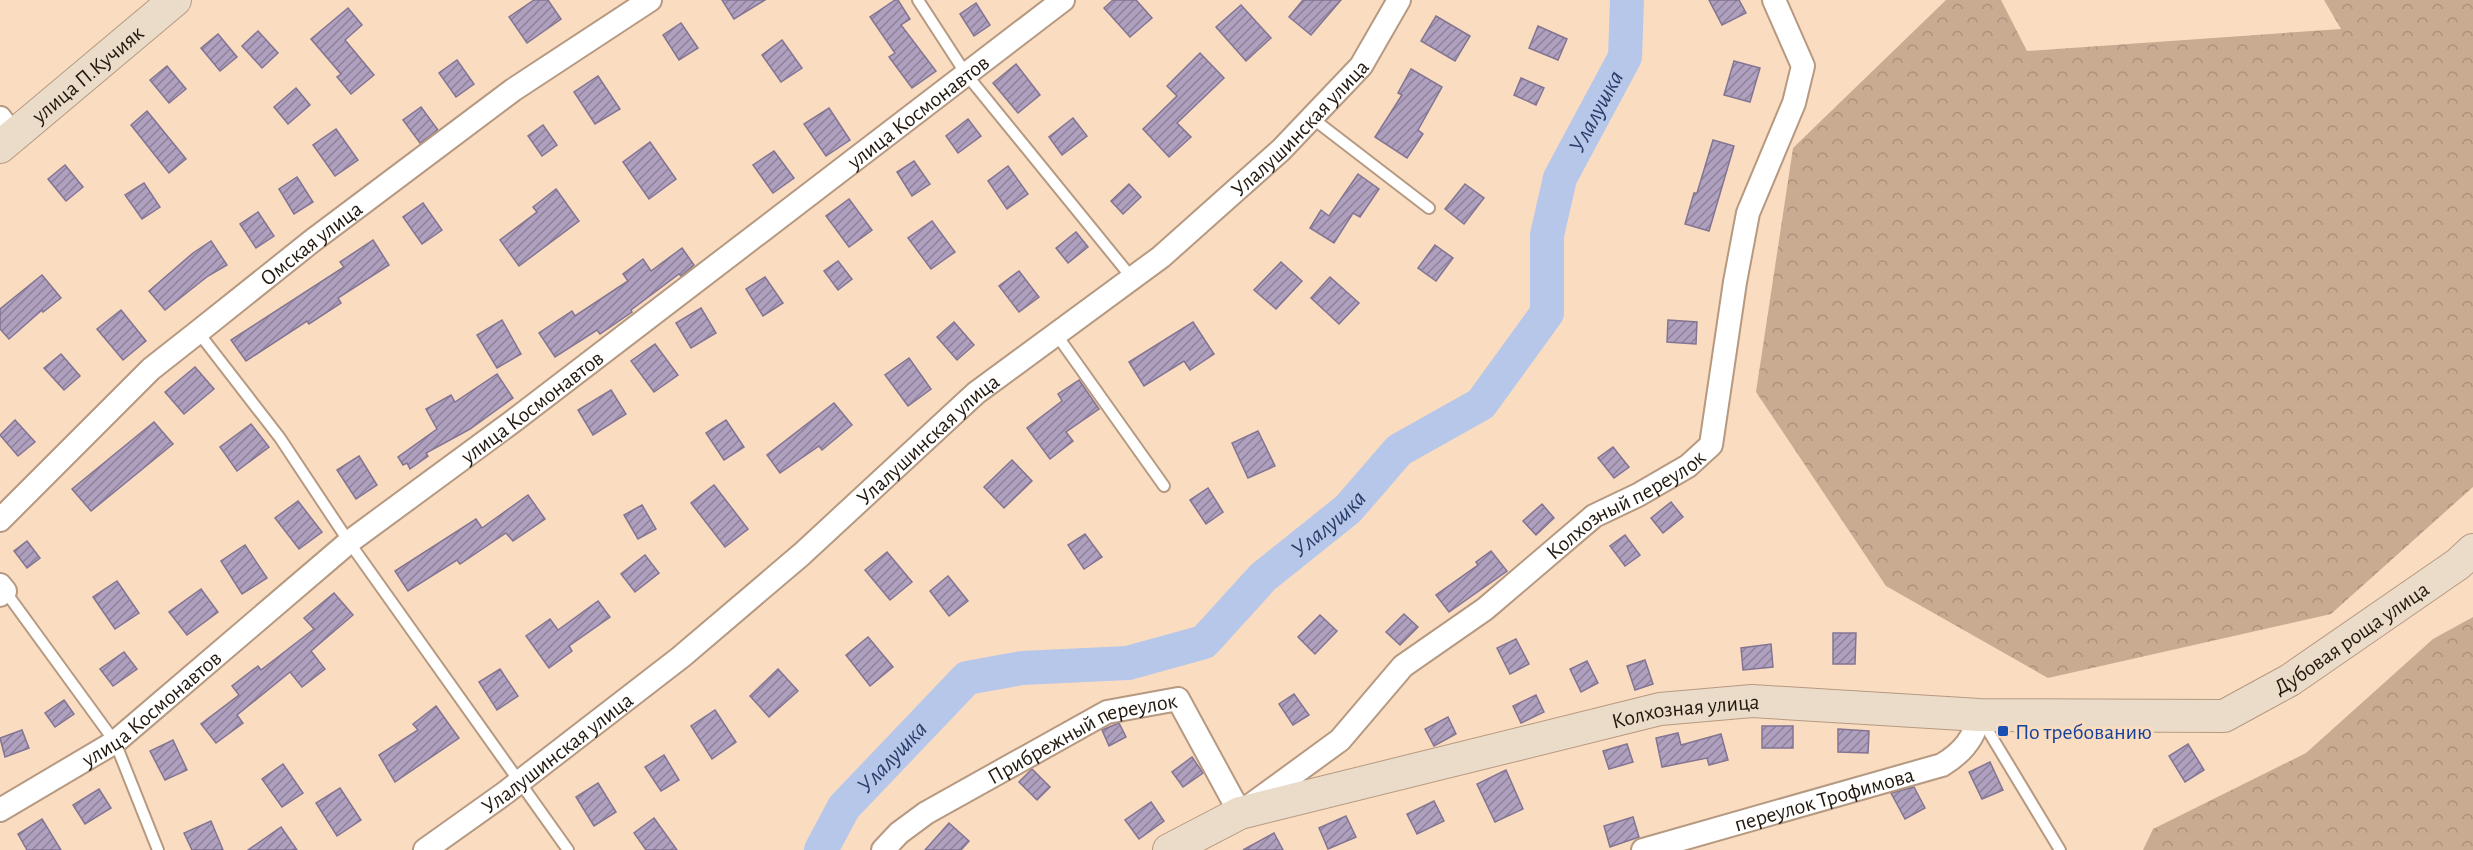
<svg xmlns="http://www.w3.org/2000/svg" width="2473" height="850" viewBox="0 0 2473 850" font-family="'Alegreya Sans',sans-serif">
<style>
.forest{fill:url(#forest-crowns)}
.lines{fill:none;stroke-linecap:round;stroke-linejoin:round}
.river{stroke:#b7c7e9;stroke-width:34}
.building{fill:url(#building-hatch);stroke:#837492;stroke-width:1.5}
.lane-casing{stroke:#b69981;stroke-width:14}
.street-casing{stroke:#b69981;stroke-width:26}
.secondary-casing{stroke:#b69981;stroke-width:34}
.lane{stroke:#fff;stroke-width:10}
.street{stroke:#fff;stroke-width:22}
.secondary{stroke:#eadcc9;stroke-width:32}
.transit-dot{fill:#1a4fb4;stroke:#fadcc1;stroke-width:2}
.labels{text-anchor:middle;stroke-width:6;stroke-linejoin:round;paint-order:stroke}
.street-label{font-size:22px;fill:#22180e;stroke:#fadcc1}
.transit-label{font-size:22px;fill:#164399;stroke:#fadcc1;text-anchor:start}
.water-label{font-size:24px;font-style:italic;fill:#293d69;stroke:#fadcc1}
</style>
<defs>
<pattern id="forest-crowns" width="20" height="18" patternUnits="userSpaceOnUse" patternTransform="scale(1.5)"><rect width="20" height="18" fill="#c9ab91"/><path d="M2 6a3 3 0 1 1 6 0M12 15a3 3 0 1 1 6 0" fill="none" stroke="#ac927c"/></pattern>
<pattern id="building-hatch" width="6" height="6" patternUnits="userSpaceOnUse" patternTransform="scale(1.5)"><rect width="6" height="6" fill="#afa0bf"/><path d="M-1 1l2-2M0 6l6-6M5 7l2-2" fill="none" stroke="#8e819a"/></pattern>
</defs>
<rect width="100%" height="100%" fill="#fadcc1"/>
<g class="forest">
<polygon points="1946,0 2001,0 2027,51 2341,29 2324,0 2473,0 2473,487 2331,614 2048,678 1886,586 1756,392 1793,148"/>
<polygon points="2473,617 2473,850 2143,850 2153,829 2306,753 2433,639"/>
</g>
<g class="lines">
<path class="river" id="s1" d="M821 850 844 807 967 678 1022 668 1128 663 1204 642 1263 577 1348 509 1399 450 1481 404 1547 313V235L1560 178 1625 57 1627 0"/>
</g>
<g class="building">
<polygon points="534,0 548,0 561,19 527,43 509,17"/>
<polygon points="722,0 765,0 734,19"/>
<polygon points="895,0 898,0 910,19 901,25 936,71 912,88 889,57 895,53 870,17"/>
<polygon points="1113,0 1136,0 1152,18 1130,37 1104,8"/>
<polygon points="1303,0 1341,0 1311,35 1289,17"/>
<polygon points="1709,0 1739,0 1746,13 1722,25"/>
<polygon points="976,3 990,25 974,36 960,14"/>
<polygon points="1241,5 1271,38 1246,61 1216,27"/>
<polygon points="348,8 362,25 345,40 374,75 351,94 337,77 341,74 311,39"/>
<polygon points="1436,16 1470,36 1455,61 1421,41"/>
<polygon points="681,23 698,48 679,60 663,35"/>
<polygon points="1538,26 1567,39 1558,60 1529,48"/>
<polygon points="258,31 278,53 262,68 242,46"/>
<polygon points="218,34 237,57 220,71 201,48"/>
<polygon points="782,40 802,68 781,82 762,55"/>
<polygon points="1200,53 1224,78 1177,123 1191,137 1169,157 1143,129 1177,96 1167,86"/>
<polygon points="457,60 474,84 456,97 439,73"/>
<polygon points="1734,61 1760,68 1750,102 1724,95"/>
<polygon points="1016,64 1040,95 1018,113 993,83"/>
<polygon points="167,66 186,89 169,103 150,80"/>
<polygon points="1411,69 1442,87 1418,130 1423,134 1407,158 1375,137 1402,95 1398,93"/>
<polygon points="598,76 620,109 595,124 574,92"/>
<polygon points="1521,78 1544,88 1536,105 1514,95"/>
<polygon points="296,88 310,105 288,124 274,107"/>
<polygon points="421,107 438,130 420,143 403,120"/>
<polygon points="829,108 850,140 826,156 804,124"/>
<polygon points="147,111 186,159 169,173 131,125"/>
<polygon points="1073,118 1087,136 1062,155 1049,137"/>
<polygon points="968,119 981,136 958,153 946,136"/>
<polygon points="543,125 557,145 542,156 528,136"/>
<polygon points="336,129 358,160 335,176 313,145"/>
<polygon points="1713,140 1734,146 1709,231 1685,224 1694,193 1697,193"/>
<polygon points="650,142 676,179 649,199 623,162"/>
<polygon points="774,151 794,178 773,193 753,165"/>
<polygon points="914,161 930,184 912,196 897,172"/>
<polygon points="65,165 83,187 66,201 48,179"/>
<polygon points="1008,166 1028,194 1007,209 988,181"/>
<polygon points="1358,174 1379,189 1360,217 1353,213 1334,243 1310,228 1321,210 1329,216"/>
<polygon points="297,177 313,202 294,214 279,189"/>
<polygon points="144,183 160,207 142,219 125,195"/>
<polygon points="1129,184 1141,197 1123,214 1111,201"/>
<polygon points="1465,184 1484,198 1464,224 1445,209"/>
<polygon points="556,189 579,221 519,266 500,240 537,212 533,207"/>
<polygon points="849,199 872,230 849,247 826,216"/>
<polygon points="423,203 442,230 422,244 403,217"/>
<polygon points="258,212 274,236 256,248 240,224"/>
<polygon points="932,221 955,252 931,269 908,238"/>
<polygon points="1076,232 1088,247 1068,263 1056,248"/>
<polygon points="373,240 389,265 338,298 341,303 309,324 307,321 246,361 231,340 344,267 340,262"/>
<polygon points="211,241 227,265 208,276 165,310 149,291 193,253"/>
<polygon points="1435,245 1453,258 1436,281 1418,268"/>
<polygon points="682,248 694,265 681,276 679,274 631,310 632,312 600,334 597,330 555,357 539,333 572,311 575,316 628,281 623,274 643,259 651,271"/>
<polygon points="838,261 852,279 838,290 824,271"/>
<polygon points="1281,262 1302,281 1276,309 1254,290"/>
<polygon points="1019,271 1039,297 1019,312 999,286"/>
<polygon points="42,275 61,298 43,312 42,310 9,339 0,329 0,309"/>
<polygon points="765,277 783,303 763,316 746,289"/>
<polygon points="1330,277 1359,303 1339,324 1311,298"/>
<polygon points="701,308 716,333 691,348 676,323"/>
<polygon points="121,310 146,341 123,360 97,329"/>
<polygon points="502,320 521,354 497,368 477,335"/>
<polygon points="1668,320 1697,322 1696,344 1667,342"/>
<polygon points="954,322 974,345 957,360 937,337"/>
<polygon points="1193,322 1214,354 1190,370 1184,361 1144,386 1129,362"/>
<polygon points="655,344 678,375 654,392 631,361"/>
<polygon points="61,354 80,376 64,390 44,368"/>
<polygon points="909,358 931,389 908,406 885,375"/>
<polygon points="195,367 214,389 184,414 165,392"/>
<polygon points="497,374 513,398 470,429 426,453 428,456 410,469 407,463 403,465 398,457 437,429 426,409 451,395 455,402"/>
<polygon points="1079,380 1099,409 1066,432 1073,441 1050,459 1027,428 1062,401 1058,394"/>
<polygon points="611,390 626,414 593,435 578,410"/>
<polygon points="834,403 852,425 822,450 819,446 780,473 767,455"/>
<polygon points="15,420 35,442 18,456 0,435"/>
<polygon points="726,420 744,447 724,460 706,433"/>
<polygon points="154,422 173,444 91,511 72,489"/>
<polygon points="251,424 269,447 237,471 220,447"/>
<polygon points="1258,431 1275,466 1248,478 1232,443"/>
<polygon points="1613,447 1629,467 1614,478 1598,458"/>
<polygon points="359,456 377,485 356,499 337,470"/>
<polygon points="1012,460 1032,481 1004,508 984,487"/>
<polygon points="714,485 748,529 725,547 691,503"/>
<polygon points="1208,488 1223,512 1206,524 1190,500"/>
<polygon points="528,495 545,519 513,541 506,533 460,564 457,560 408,591 395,571 476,519 482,528"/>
<polygon points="298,501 322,532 299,549 275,518"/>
<polygon points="1671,502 1683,517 1663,533 1651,518"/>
<polygon points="1542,504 1554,518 1536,535 1523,521"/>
<polygon points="642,505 656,529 638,539 624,515"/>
<polygon points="1085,534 1102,557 1084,569 1068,545"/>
<polygon points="1625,535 1640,555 1625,566 1610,546"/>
<polygon points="27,541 40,558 27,568 14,551"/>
<polygon points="245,545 267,578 242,594 221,561"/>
<polygon points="1491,551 1507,571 1449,612 1436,595 1478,565 1476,562"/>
<polygon points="887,552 912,582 890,600 865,570"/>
<polygon points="645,555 659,573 635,592 621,574"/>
<polygon points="948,576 968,601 949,616 930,591"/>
<polygon points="117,581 139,613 115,629 93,597"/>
<polygon points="201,589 218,612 187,635 169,612"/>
<polygon points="334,593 353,615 311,651 325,669 302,687 290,672 237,715 243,723 216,743 201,724 239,695 232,686 258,666 261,670 314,629 304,618"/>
<polygon points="598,601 610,617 569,646 572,651 549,668 526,636 550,619 558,630"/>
<polygon points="1404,614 1418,627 1400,645 1386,632"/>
<polygon points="1320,615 1337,631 1315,654 1298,637"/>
<polygon points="1833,633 1856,633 1855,664 1833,664"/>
<polygon points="868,637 893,667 870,686 846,655"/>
<polygon points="1516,639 1529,664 1510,674 1497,648"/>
<polygon points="1771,644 1773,667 1743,670 1741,648"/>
<polygon points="124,652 137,669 113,686 100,669"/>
<polygon points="1645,660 1653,684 1635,690 1627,666"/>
<polygon points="1587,661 1598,683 1581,692 1570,669"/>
<polygon points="500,669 518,696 497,710 479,682"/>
<polygon points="778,669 798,691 769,717 750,696"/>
<polygon points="1294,694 1309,715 1293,725 1279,704"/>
<polygon points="1536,695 1544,712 1521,723 1513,706"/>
<polygon points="64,700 74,714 55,727 45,713"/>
<polygon points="436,706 459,738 395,782 379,755 418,730 413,724"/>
<polygon points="715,710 736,742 712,759 691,726"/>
<polygon points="1448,717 1456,734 1434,746 1425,729"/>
<polygon points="1119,723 1126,737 1109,746 1102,730"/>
<rect x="1762" y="726" width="31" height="22"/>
<polygon points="1838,729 1869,731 1868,753 1838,752"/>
<polygon points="22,730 29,748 5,757 0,738"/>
<polygon points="1678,733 1681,745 1721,734 1728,760 1709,765 1707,758 1662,767 1656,738"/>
<polygon points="173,740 187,770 165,780 150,751"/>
<polygon points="1627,744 1633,762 1609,769 1603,751"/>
<polygon points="2188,744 2204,770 2185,782 2169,756"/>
<polygon points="664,755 679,780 661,791 645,767"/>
<polygon points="1192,757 1203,773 1183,787 1172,772"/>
<polygon points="1990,762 2003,790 1982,799 1969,772"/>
<polygon points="283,764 303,793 282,807 262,779"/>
<polygon points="1032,769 1050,787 1037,800 1019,782"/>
<polygon points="1506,770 1523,809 1495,822 1477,784"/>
<polygon points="598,783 616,812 594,826 576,797"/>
<polygon points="1914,787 1925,808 1905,819 1891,793"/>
<polygon points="340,788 361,820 337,836 316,803"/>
<polygon points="99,789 111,808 85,824 73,805"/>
<polygon points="1434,801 1444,821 1417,834 1407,814"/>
<polygon points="1151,802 1164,821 1139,839 1125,820"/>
<polygon points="1346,816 1356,837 1328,849 1319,828"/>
<polygon points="1633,817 1639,837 1610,847 1604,826"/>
<polygon points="654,818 677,850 646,850 634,833"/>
<polygon points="42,819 61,850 27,850 18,834"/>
<polygon points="211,821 223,850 192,850 184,833"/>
<polygon points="949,823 969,841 961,850 925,850"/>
<polygon points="281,827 297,850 248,850"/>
<polygon points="1274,833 1283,850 1243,850"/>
</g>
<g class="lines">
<defs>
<g id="lane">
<polyline points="918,0 966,74 1132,278"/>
<polyline points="1312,118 1429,208"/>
<polyline points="198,332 280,438 349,542 568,850"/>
<polyline points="1056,334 1164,486"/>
<polyline points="5,591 115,742 158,850"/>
<polyline points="1981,719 2060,850"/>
</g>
<g id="street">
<polyline points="0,118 13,135"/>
<path id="s2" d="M0 520 151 369 198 332 312 241 513 90 650 0"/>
<polyline points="0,585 5,591 0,595"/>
<path id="s3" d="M0 810 115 742 349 542 512 422 1063 0"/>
<path id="s4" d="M425 850 505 793 681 657 802 554 976 393 1161 257 1281 150 1361 66 1399 0"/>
<path id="s5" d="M883 850 899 833 926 813 1107 712 1178 699 1240 813 1340 740 1403 666 1485 609 1594 516 1638 495 1688 466 1711 445 1735 282 1748 213 1794 103 1803 66 1774 0"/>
<path id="s6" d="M1643 850 1942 765C1962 753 1975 738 1979 715"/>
</g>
<g id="secondary">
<path id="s7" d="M0 147 175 0"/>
<path id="s8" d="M1169 850 1240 813 1660 709 1752 701 1979 715 2224 716 2290 680 2458 564 2473 550"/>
</g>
</defs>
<use href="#lane" class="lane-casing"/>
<use href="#street" class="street-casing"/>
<use href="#secondary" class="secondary-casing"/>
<use href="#lane" class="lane"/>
<use href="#street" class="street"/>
<use href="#secondary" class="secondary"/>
</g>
<rect class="transit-dot" x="1997" y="725" width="12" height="12" rx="3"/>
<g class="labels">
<g class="street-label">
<text dy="8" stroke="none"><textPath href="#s7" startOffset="114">улица П.Кучияк</textPath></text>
<text dy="8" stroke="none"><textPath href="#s3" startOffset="1155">улица Космонавтов</textPath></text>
<text dy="8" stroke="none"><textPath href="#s4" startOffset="1136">Улалушинская улица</textPath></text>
<text dy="8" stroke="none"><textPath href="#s2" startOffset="417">Омская улица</textPath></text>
<text dy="8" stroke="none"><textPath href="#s3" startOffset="669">улица Космонавтов</textPath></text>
<text dy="8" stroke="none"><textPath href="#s4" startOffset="650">Улалушинская улица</textPath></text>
<text dy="8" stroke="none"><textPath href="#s5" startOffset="963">Колхозный переулок</textPath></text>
<text dy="8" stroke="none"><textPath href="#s8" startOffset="1227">Дубовая роща улица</textPath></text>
<text dy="8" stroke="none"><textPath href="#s3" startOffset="183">улица Космонавтов</textPath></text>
<text dy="8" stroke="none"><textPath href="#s8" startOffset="538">Колхозная улица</textPath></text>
<text dy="8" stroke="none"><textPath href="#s5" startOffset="232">Прибрежный переулок</textPath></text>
<text dy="8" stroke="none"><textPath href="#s4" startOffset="164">Улалушинская улица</textPath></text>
<text dy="8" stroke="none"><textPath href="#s6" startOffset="188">переулок Трофимова</textPath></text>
</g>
<g class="transit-label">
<text x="2015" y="739">По требованию</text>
</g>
<g class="water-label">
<text dy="8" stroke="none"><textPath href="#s1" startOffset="1161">Улалушка</textPath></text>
<text dy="8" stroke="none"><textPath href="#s1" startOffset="640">Улалушка</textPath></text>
<text dy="8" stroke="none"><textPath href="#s1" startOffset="118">Улалушка</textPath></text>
</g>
</g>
</svg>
